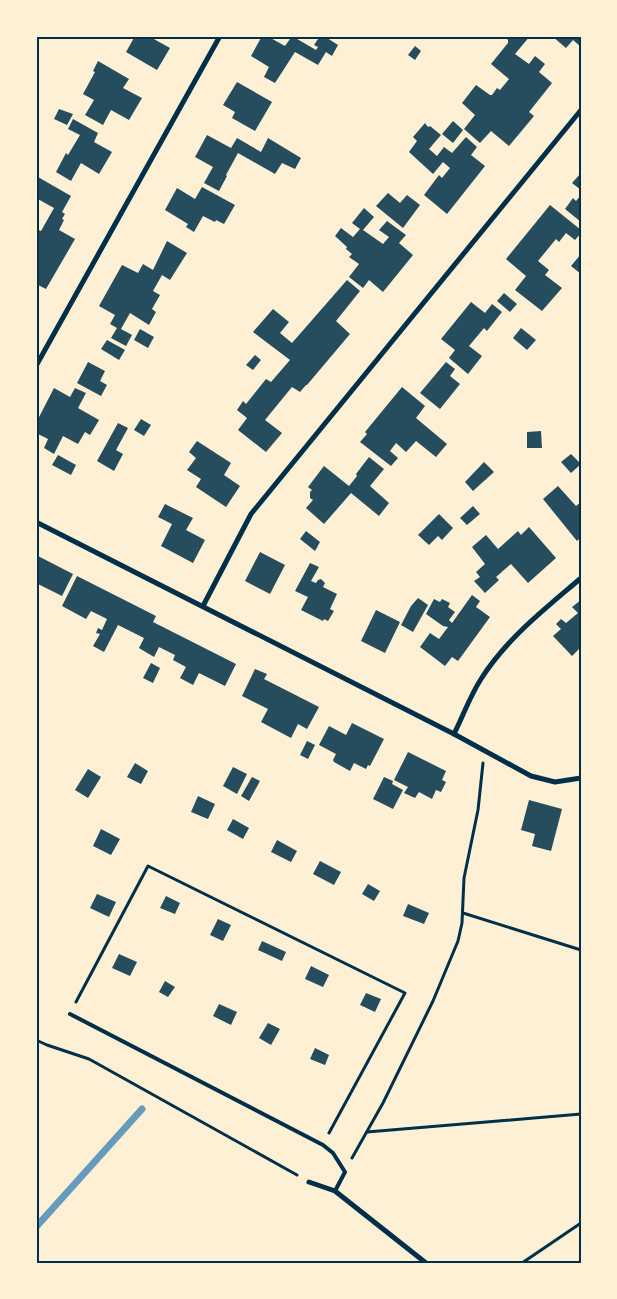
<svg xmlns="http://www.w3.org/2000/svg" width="617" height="1299" viewBox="0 0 617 1299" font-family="'Alegreya Sans',sans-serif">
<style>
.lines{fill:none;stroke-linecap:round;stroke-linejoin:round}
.stream{stroke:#669bbc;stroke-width:7}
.building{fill:#264d5e}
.path{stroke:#003049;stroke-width:3}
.service{stroke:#003049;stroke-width:4}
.minor{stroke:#003049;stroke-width:5}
.neatline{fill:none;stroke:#003049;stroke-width:2}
</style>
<rect width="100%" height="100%" fill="#fdf0d5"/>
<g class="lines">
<polyline class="stream" points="36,1227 142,1109"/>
</g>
<g class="building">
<polygon points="135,36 152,36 152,38 170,48 157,70 126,52"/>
<polygon points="262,36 267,36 285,46 292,36 316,50 318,47 314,45 320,36 324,36 338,45 332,56 326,52 318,65 295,52 275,83 264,77 269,67 251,56"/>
<polygon points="504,36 530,36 515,54 529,64 535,56 545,64 539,72 552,83 529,112 534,116 509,146 491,131 480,143 464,129 475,115 462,103 476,85 490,95 492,95 497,88 500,90 509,79 491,64 508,43 508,40"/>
<polygon points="552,36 581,36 581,47 573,40 566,48"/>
<polygon points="415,46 421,51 415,60 408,55"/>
<polygon points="98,61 129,79 123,88 142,98 129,120 111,110 103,125 85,115 94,100 83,94 95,72 93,71"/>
<polygon points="237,82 272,102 255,131 232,118 235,112 223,105"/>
<polygon points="59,109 73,114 67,125 54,119"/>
<polygon points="73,119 98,133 94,142 112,152 99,174 81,163 71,181 56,172 66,153 68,155 80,135 68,129"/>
<polygon points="453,121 463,130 453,143 442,134"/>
<polygon points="425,123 427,126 429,127 430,126 441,135 429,149 437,156 444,147 452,153 466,137 477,147 471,155 485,166 447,214 424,195 439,175 442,178 450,168 443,162 433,174 409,152 417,141 413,137"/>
<polygon points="207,135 231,148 237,138 261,152 268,138 301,158 295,169 282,163 275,174 238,153 226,175 227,176 219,191 204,183 213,167 195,157"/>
<polygon points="581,173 581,190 572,183"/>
<polygon points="38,177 71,196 62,212 65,214 62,219 64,220 59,230 75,239 46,289 36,284 36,229 41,231 54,208 36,198 36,181"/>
<polygon points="202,187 235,205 224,224 216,220 215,222 203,216 194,232 186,227 188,224 165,210 177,188 195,199"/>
<polygon points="388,193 400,203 407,195 420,205 403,228 376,206"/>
<polygon points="581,195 581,222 565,209 573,198 576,201"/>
<polygon points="550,205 581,230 581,233 575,240 566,233 559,242 556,239 538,261 549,270 545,275 562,288 542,311 515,290 526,276 506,259"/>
<polygon points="364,208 374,217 363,230 383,244 389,237 379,230 387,221 406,235 399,243 413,255 383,292 369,280 363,288 349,277 359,264 349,257 352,254 346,249 347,247 335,236 341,228 353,237 360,229 352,223"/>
<polygon points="167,241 187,253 170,280 162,275 153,291 160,295 152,309 156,312 149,325 130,313 121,329 132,335 126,346 111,338 117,328 110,324 115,315 99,306 122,265 138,273 143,264 153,270"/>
<polygon points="581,254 581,274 571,266"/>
<polygon points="347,280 360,291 336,321 350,334 307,385 306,385 300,392 292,387 265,420 282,433 266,452 238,430 247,418 237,410 243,401 246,404 266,379 271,382 290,360 253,332 273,309 289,322 280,333 292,343"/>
<polygon points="504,293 517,304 510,312 497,301"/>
<polygon points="471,302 485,313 492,304 502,312 487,331 484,328 469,346 482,356 468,374 449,358 455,350 441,339"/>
<polygon points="521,328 536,340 527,350 513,338"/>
<polygon points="140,329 154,337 148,348 134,340"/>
<polygon points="107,340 125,350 119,360 101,349"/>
<polygon points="255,355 261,360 253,370 246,365"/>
<polygon points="88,362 105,371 100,381 107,385 101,396 77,383"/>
<polygon points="446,362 455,369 450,376 460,384 440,409 420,393"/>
<polygon points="402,387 425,406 416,418 447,444 436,457 416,441 406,452 396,443 390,451 398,458 391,466 360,442 367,434 365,432"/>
<polygon points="54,388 70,397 75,388 86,393 78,408 99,420 90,435 85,432 78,444 63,436 54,454 44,448 48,439 36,433 36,423"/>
<polygon points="141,419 151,425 144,436 134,430"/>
<polygon points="118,423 128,428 116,450 123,454 114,471 97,461"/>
<polygon points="541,431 542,448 527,448 527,432"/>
<polygon points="197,441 231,463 224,475 240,486 226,507 196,487 201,479 187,470 196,458 189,452"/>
<polygon points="571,454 581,464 571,473 561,462"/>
<polygon points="58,455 76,465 71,475 52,465"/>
<polygon points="369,457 384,469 370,486 389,503 379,516 351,493 324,524 306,508 313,500 310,498 310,492 312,490 308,487 324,466 349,486 357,476 356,474"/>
<polygon points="484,462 494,472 473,491 465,482"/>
<polygon points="558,486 576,506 581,502 581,537 577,541 543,499"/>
<polygon points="165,504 193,518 186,530 205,540 193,563 161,546 172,524 158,517"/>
<polygon points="473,506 480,514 467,525 460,518"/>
<polygon points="439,514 453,528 442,540 438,536 429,545 418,535"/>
<polygon points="529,527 556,558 528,583 511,564 496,577 499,580 485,593 474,581 480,577 476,572 485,564 472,547 486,535 498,549 518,531 521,535"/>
<polygon points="306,531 320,542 315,551 300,539"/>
<polygon points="260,552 285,565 270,594 245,581"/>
<polygon points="36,555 73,574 62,596 36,583"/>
<polygon points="310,563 319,567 311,581 316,583 318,580 321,579 325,583 323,587 337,594 330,609 334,611 328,621 324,619 323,621 301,610 308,597 295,591"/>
<polygon points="77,576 156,616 153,622 236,664 225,686 199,673 193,685 180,678 186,667 173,660 175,655 159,647 154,657 139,648 144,638 118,625 104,652 93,646 100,634 96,633 98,628 102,630 107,619 91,611 86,619 62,606"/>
<polygon points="472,595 480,601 476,607 490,617 458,661 452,657 445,666 420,647 430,633 439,639 448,627 443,626 426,614 434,599 440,602 442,599 450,603 448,607 455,612 449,620 452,623"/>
<polygon points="418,598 428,605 413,632 401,625 411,606"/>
<polygon points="581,600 581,647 572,656 553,636 561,629 556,624 561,619 566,623 578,613 572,607"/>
<polygon points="376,610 400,622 385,653 361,641"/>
<polygon points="151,663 160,668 153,683 143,678"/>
<polygon points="255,669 267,674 264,679 319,707 307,729 298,724 291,738 261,722 268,709 242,696"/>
<polygon points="352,723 384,739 370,766 368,765 366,769 354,763 350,771 334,762 333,760 336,754 319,745 329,726 346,735"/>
<polygon points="307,741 315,745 308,759 300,755"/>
<polygon points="408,752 446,771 442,780 446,782 441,792 436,790 432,799 419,792 415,798 404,793 408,787 394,780"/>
<polygon points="135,763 148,771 141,784 127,777"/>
<polygon points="233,767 247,774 237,794 223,786"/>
<polygon points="88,769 101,777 88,798 75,790"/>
<polygon points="252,777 260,781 249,801 241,796"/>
<polygon points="384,777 393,781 392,784 403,790 393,809 373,799"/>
<polygon points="198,796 215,804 208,819 191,812"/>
<polygon points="529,800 562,809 551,851 532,846 535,834 521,830"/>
<polygon points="233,819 249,828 243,839 227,830"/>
<polygon points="101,829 120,839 111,855 93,846"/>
<polygon points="277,840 297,851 291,862 271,852"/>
<polygon points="320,861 341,872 334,885 313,874"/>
<polygon points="368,884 380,891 374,901 362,894"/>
<polygon points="97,894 116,902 109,917 90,908"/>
<polygon points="166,896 180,903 175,914 160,908"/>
<polygon points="408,904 429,913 424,924 403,916"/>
<polygon points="218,919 231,925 223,941 210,935"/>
<polygon points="262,941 286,952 282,961 258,950"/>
<polygon points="119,954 137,962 130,976 112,968"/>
<polygon points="311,966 329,975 323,987 305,979"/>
<polygon points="165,981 175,987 168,997 159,992"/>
<polygon points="366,993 381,999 375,1012 360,1005"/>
<polygon points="219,1004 237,1012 231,1025 213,1016"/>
<polygon points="268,1023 280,1029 271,1045 259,1038"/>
<polygon points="315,1048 329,1055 325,1065 310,1059"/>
</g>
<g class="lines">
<g class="path">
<polyline points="463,913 581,950"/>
<polyline points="76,1002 148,866 405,993 329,1133"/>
<polyline points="36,1040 47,1045 89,1059 297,1175"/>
<polyline points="367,1132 581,1114"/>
<polyline points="352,1158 383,1103 433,1001 458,941 462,923 464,878 478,810 483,763"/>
<polyline points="522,1263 581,1223"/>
</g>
<polyline class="service" points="70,1014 323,1145 333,1153 345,1172 335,1191"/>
<g class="minor">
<polyline points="36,366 220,36"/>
<polyline points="36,522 454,734 531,776 555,782 581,778"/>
<polyline points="203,606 251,514 581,110"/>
<path d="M454 734C463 716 470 696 481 679 507 638 545 609 581 578"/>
<polyline points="309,1182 335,1191 426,1263"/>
</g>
</g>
<rect width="617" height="1299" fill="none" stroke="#fdf0d5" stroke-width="75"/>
<rect x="38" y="38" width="542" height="1224" class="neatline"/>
</svg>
